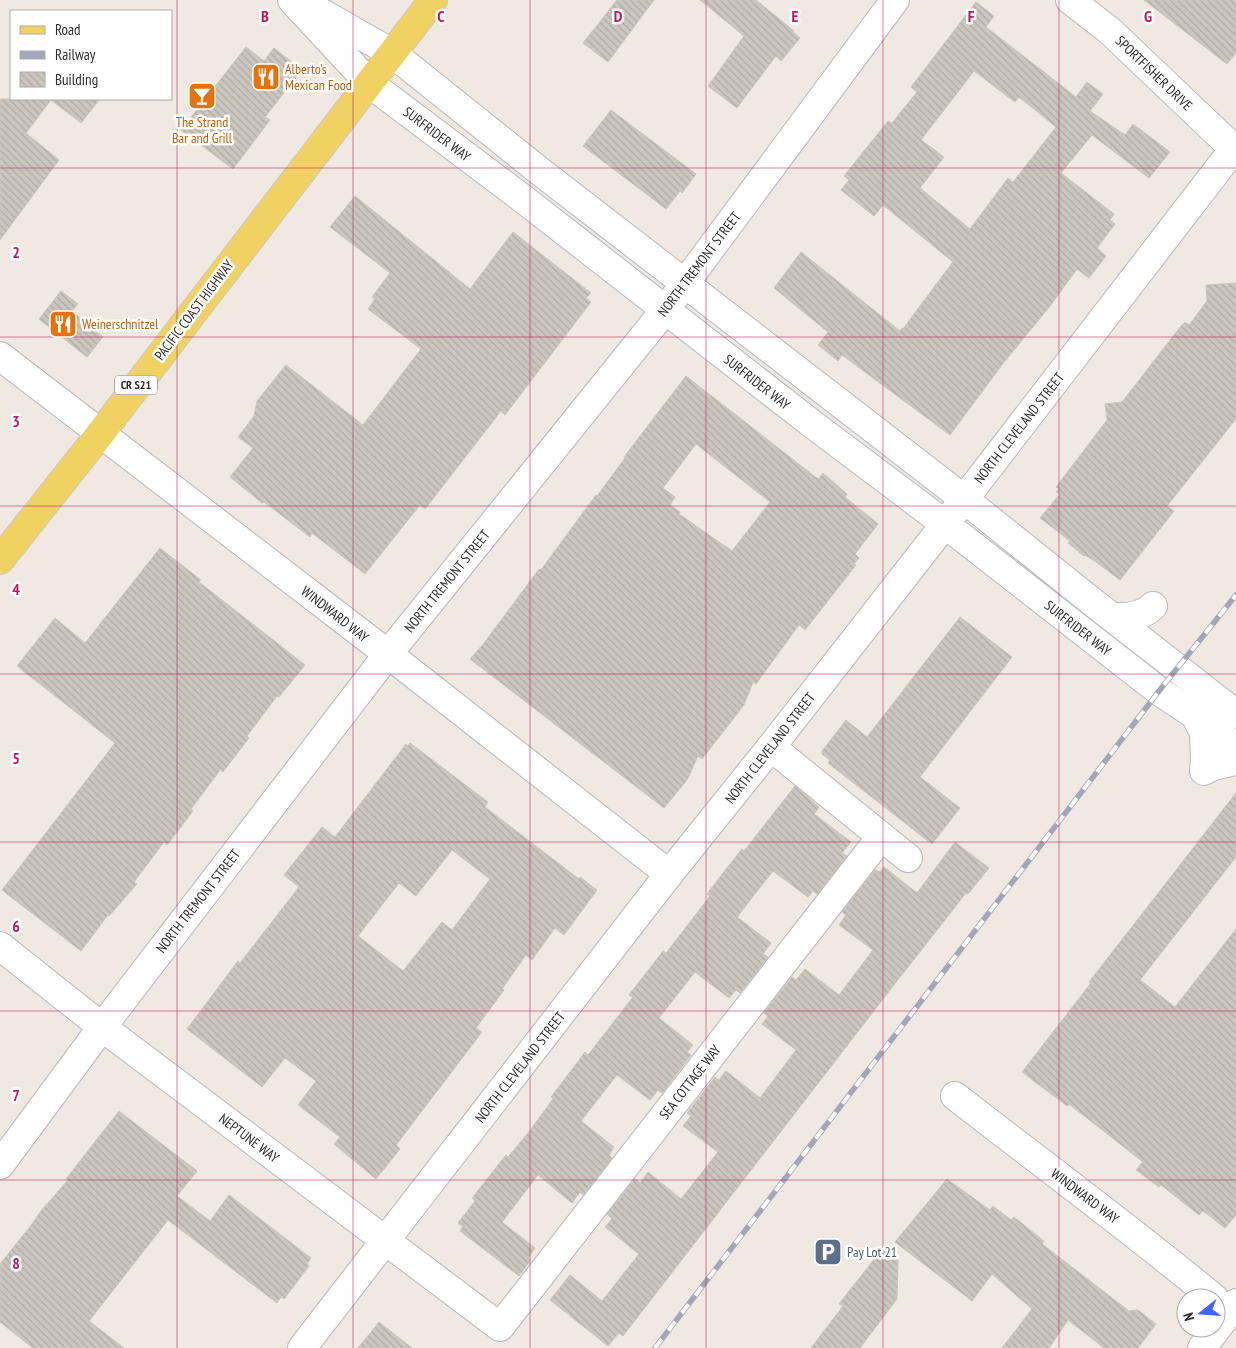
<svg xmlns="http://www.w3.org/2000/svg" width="1236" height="1348" viewBox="0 0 1236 1348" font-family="'PT Sans Narrow',sans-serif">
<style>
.building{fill:url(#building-back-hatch);stroke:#cbc5ba;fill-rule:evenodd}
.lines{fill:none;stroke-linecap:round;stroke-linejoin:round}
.street-casing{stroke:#b4b7c1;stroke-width:30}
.secondary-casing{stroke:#b4b7c1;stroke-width:30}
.primary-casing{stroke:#c9c9c9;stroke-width:30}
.street{stroke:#fff;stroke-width:28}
.secondary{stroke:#fff;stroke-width:28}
.primary{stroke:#f2d163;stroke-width:28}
.rail-casing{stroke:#a3a6b8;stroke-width:5.5}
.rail{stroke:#fff;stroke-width:4;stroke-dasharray:11;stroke-linecap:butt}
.grid{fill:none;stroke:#c2185b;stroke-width:1;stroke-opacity:0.55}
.labels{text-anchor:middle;stroke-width:5;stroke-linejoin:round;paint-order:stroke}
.shield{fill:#fff;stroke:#6d6d6d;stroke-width:1}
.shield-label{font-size:12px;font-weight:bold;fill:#2e2e2e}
.food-label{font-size:14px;fill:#c56008;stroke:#fff;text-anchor:start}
.street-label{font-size:14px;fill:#2e2e2e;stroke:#fff}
.service-label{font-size:14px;fill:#4e5e75;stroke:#fff;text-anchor:start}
.grid-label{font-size:16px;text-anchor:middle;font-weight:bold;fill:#c2185b;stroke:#fff;stroke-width:5;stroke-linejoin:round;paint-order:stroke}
</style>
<defs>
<pattern id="building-back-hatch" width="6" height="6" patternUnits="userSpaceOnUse" patternTransform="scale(1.25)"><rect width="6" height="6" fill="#cbc7bf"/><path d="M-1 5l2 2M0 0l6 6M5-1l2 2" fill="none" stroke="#afaba4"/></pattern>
</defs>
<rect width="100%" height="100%" fill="#efe9e1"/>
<g class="building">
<polygon points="617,0 654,0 608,62 583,43"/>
<polygon points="700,0 756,0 794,31 793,32 800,38 781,61 776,56 737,108 708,86 744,36"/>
<polygon points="1144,0 1236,0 1236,53 1227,64"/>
<path d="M976 2 994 16 986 27 1076 97 1087 82 1103 94 1090 111 1125 135 1133 124 1170 152 1149 178 1092 135 1061 173 1114 214 1110 220 1115 224 1097 248 1106 256 1089 278 1077 269 1051 305 1005 361 950 435 842 355 838 361 818 345 828 332 774 288 801 252 900 331 902 328 903 329 943 275 953 262 883 205 874 216 841 190 849 180 844 176 888 121 892 123 917 92 911 87ZM974 71 1015 102 1019 97 1056 127 1013 182 1008 178 970 229 920 188 944 157 921 140Z"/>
<polygon points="246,47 264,61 274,48 302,70 265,117 270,120 233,169 181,130"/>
<polygon points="0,99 100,99 81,123 51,100 26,133 59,160 0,240"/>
<polygon points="611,110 696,174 682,193 680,191 666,209 583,146"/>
<polygon points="355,196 470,289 513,232 591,293 586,298 591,302 505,415 501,411 425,509 420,505 365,574 312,533 310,537 264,502 262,503 230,477 253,448 238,437 254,416 257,401 286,365 363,425 421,349 368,309 375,299 372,297 390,273 330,227"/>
<polygon points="1236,283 1236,419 1167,506 1174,511 1120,580 1096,562 1085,555 1084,556 1068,543 1070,541 1040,518 1060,494 1056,492 1059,489 1056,487 1107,420 1105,404 1122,402 1181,326 1185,322 1189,325 1207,301 1206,285"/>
<polygon points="61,291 78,304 72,311 103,337 87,357 39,319"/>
<path d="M686 376 818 479 823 473 847 494 845 497 878 524 855 554 859 558 854 564 856 565 805 630 799 625 756 684 753 682 744 705 702 759 698 756 687 780 664 808 470 659 484 643 539 569 540 570 543 567 596 495 597 496 625 458 624 457ZM696 444 770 502 732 551 679 514 680 512 670 505 675 497 663 488Z"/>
<polygon points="160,548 201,580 199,582 305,665 279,697 277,696 247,736 249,738 223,772 221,769 191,809 193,811 167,845 164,842 134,882 137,884 109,916 108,915 81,951 2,890 115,743 17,666 55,618 85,643"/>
<polygon points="960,617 1012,657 920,777 960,808 932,844 828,763 830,760 822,754 822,751 846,720 867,737"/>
<path d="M410 743 488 802 485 807 579 879 580 877 597 890 564 935 555 928 532 960 526 955 502 989 504 990 476 1028 482 1032 396 1145 400 1149 376 1179 334 1144 340 1137 298 1105 316 1081 285 1058 262 1087 187 1029 238 961 240 963 299 887 284 875 322 827 335 837 406 744 408 746ZM452 850 490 879 452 930 442 922 403 971 358 936 399 883 416 896Z"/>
<polygon points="795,786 819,807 814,814 851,842 842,853 847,856 817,894 813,891 808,897 773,871 737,917 771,943 763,954 768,957 740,993 736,990 729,998 695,972 659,1018 693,1045 687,1052 691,1055 662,1093 658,1090 650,1100 617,1075 581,1121 614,1147 609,1155 612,1158 583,1195 580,1192 572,1203 538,1175 502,1222 535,1248 528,1258 531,1260 519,1276 460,1231 463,1227 458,1223 475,1201 472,1198 506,1155 508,1157 528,1133 553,1099 551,1097 585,1052 588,1055 633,997 629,995 663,951 666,953 710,896 707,894 723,873 742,849 744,851"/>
<polygon points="1236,793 1236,857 1140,980 1175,1007 1236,929 1236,1215 1225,1228 1203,1211 1199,1215 1161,1185 1159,1187 1136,1170 1143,1162 1069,1104 1067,1106 1022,1072 1091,983 1089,982"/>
<polygon points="955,842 989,868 968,894 966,893 897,981 623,1336 619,1333 608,1346 550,1300 570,1275 602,1301 639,1254 605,1227 612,1219 607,1214 635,1179 640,1183 648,1172 681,1199 718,1152 683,1126 691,1116 687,1113 715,1077 719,1080 726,1071 760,1098 796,1050 762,1024 768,1016 764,1013 792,977 796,980 805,969 839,995 873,950 839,925 846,915 842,912 875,870 880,872 884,867 917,893"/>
<polygon points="119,1111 197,1171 177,1196 210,1221 229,1195 311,1258 307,1264 309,1266 284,1299 281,1297 277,1303 168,1220 89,1321 124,1348 33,1348 0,1322 0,1264 29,1228 41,1211 68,1180 66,1179"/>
<polygon points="947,1179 990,1210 993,1206 1011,1220 1014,1217 1044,1241 1042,1244 1129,1311 1138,1310 1156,1324 1138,1348 1104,1348 1068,1320 1049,1348 1002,1348 1032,1309 992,1274 972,1301 895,1242"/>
<polygon points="883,1248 898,1260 897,1299 860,1348 811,1348 843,1306 839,1304"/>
<polygon points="379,1322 412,1348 358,1348"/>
</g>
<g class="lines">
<defs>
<g id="street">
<polyline points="1070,0 1110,31 1234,149"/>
<polyline points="0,356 388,654 669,874"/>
<polyline points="771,747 908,858"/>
<polyline points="0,946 102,1027 500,1327 881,837"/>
<path d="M955 1096C1041 1163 1129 1228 1214 1298"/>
<polyline points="0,1165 102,1027 388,654 665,310"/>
<polyline points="302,1348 669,874 771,747 945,524 1236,146"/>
</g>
<g id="secondary">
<polyline points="292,0 369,83 518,195 811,423 945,524 1159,691 1195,715 1236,747"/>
<polyline points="308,5 392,53 537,169 964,499 1090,600 1236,714"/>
<polyline points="674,298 895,0"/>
<path d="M1112 617C1127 618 1142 617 1153 606"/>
<polyline points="1195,715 1204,733 1205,760 1204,771 1213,766 1236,761"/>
<polyline points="1202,1348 1236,1303"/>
</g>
<polyline id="primary" points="0,560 100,434 433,0"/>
</defs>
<use href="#street" class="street-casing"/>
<use href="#secondary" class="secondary-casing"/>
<use href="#primary" class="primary-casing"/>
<use href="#street" class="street"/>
<use href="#secondary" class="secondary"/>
<use href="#primary" class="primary"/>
<defs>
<polyline id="rail" points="655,1348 1159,691 1236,595"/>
</defs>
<use href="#rail" class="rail-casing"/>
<use href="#rail" class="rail"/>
</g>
<path class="grid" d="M177 0V1348M353 0V1348M530 0V1348M706 0V1348M883 0V1348M1059 0V1348M0 168H1236M0 337H1236M0 506H1236M0 674H1236M0 842H1236M0 1011H1236M0 1180H1236"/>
<defs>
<symbol id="restaurant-square" viewBox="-11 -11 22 22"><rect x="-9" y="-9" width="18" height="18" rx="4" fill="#e8710a" stroke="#fff"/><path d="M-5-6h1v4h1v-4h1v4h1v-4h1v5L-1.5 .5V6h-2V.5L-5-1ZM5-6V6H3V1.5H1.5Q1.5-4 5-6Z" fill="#fff"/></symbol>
<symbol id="bar-square" viewBox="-11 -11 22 22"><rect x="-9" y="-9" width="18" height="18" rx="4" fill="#e8710a" stroke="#fff"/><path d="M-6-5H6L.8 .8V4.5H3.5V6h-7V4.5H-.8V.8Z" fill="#fff"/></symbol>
<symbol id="parking-square" viewBox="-11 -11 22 22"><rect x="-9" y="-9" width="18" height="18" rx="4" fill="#5c6f8a" stroke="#fff"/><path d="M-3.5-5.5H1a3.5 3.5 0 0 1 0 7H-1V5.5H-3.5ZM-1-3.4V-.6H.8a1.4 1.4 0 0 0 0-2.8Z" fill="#fff"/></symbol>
</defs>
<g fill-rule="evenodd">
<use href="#restaurant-square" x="250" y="61" width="32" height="32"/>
<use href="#bar-square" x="186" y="80" width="32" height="32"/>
<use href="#restaurant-square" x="47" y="308" width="32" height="32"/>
<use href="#parking-square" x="812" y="1236" width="32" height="32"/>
</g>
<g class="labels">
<rect class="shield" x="115" y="375.5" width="42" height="19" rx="4"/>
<g class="shield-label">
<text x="136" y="389">CR S21</text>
</g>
<g class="food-label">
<text x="285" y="74">Alberto's<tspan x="285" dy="16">Mexican Food</tspan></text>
<text x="202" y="127" text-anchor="middle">The Strand<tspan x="202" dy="16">Bar and Grill</tspan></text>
<text x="82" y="329">Weinerschnitzel</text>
</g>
<g class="street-label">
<text transform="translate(1154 73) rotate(44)" y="5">SPORTFISHER DRIVE</text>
<text transform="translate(437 134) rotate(37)" y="5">SURFRIDER WAY</text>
<text transform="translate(699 264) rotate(-53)" y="5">NORTH TREMONT STREET</text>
<text transform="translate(194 310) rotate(-53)" y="5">PACIFIC COAST HIGHWAY</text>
<text transform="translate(757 382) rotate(38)" y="5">SURFRIDER WAY</text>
<text transform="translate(1019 428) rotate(-52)" y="5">NORTH CLEVELAND STREET</text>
<text transform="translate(447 581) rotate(-51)" y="5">NORTH TREMONT STREET</text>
<text transform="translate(335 614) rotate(38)" y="5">WINDWARD WAY</text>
<text transform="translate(1078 628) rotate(38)" y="5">SURFRIDER WAY</text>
<text transform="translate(770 748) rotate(-52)" y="5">NORTH CLEVELAND STREET</text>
<text transform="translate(198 901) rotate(-52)" y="5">NORTH TREMONT STREET</text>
<text transform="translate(520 1067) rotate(-52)" y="5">NORTH CLEVELAND STREET</text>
<text transform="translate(690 1082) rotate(-52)" y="5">SEA COTTAGE WAY</text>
<text transform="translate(249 1138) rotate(37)" y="5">NEPTUNE WAY</text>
<text transform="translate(1085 1196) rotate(37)" y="5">WINDWARD WAY</text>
</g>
<g class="service-label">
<text x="847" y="1257">Pay Lot 21</text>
</g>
</g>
<g class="grid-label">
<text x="265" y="22">B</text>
<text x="441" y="22">C</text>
<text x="618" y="22">D</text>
<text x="795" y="22">E</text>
<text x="971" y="22">F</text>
<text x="1148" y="22">G</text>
<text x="16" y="258">2</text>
<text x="16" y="427">3</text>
<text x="16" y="595">4</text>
<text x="16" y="764">5</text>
<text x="16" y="932">6</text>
<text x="16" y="1101">7</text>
<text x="16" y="1269">8</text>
</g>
<rect x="10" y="10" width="162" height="90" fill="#ffffff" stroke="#ababab"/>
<rect x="20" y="26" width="25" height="8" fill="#f2d163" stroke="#ababab"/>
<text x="55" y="35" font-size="15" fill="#2e2e2e">Road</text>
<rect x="20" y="51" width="25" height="8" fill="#a3a6b8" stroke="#ababab"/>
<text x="55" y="60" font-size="15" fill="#2e2e2e">Railway</text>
<rect x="20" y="72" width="25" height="15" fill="url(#building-back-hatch)" stroke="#ababab"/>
<text x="55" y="85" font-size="15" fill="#2e2e2e">Building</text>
<g transform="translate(1201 1313) rotate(253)"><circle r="24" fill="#ffffff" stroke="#ababab"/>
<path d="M0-4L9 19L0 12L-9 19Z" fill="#4264fb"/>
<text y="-8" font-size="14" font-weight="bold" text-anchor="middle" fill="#2e2e2e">N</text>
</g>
</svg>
